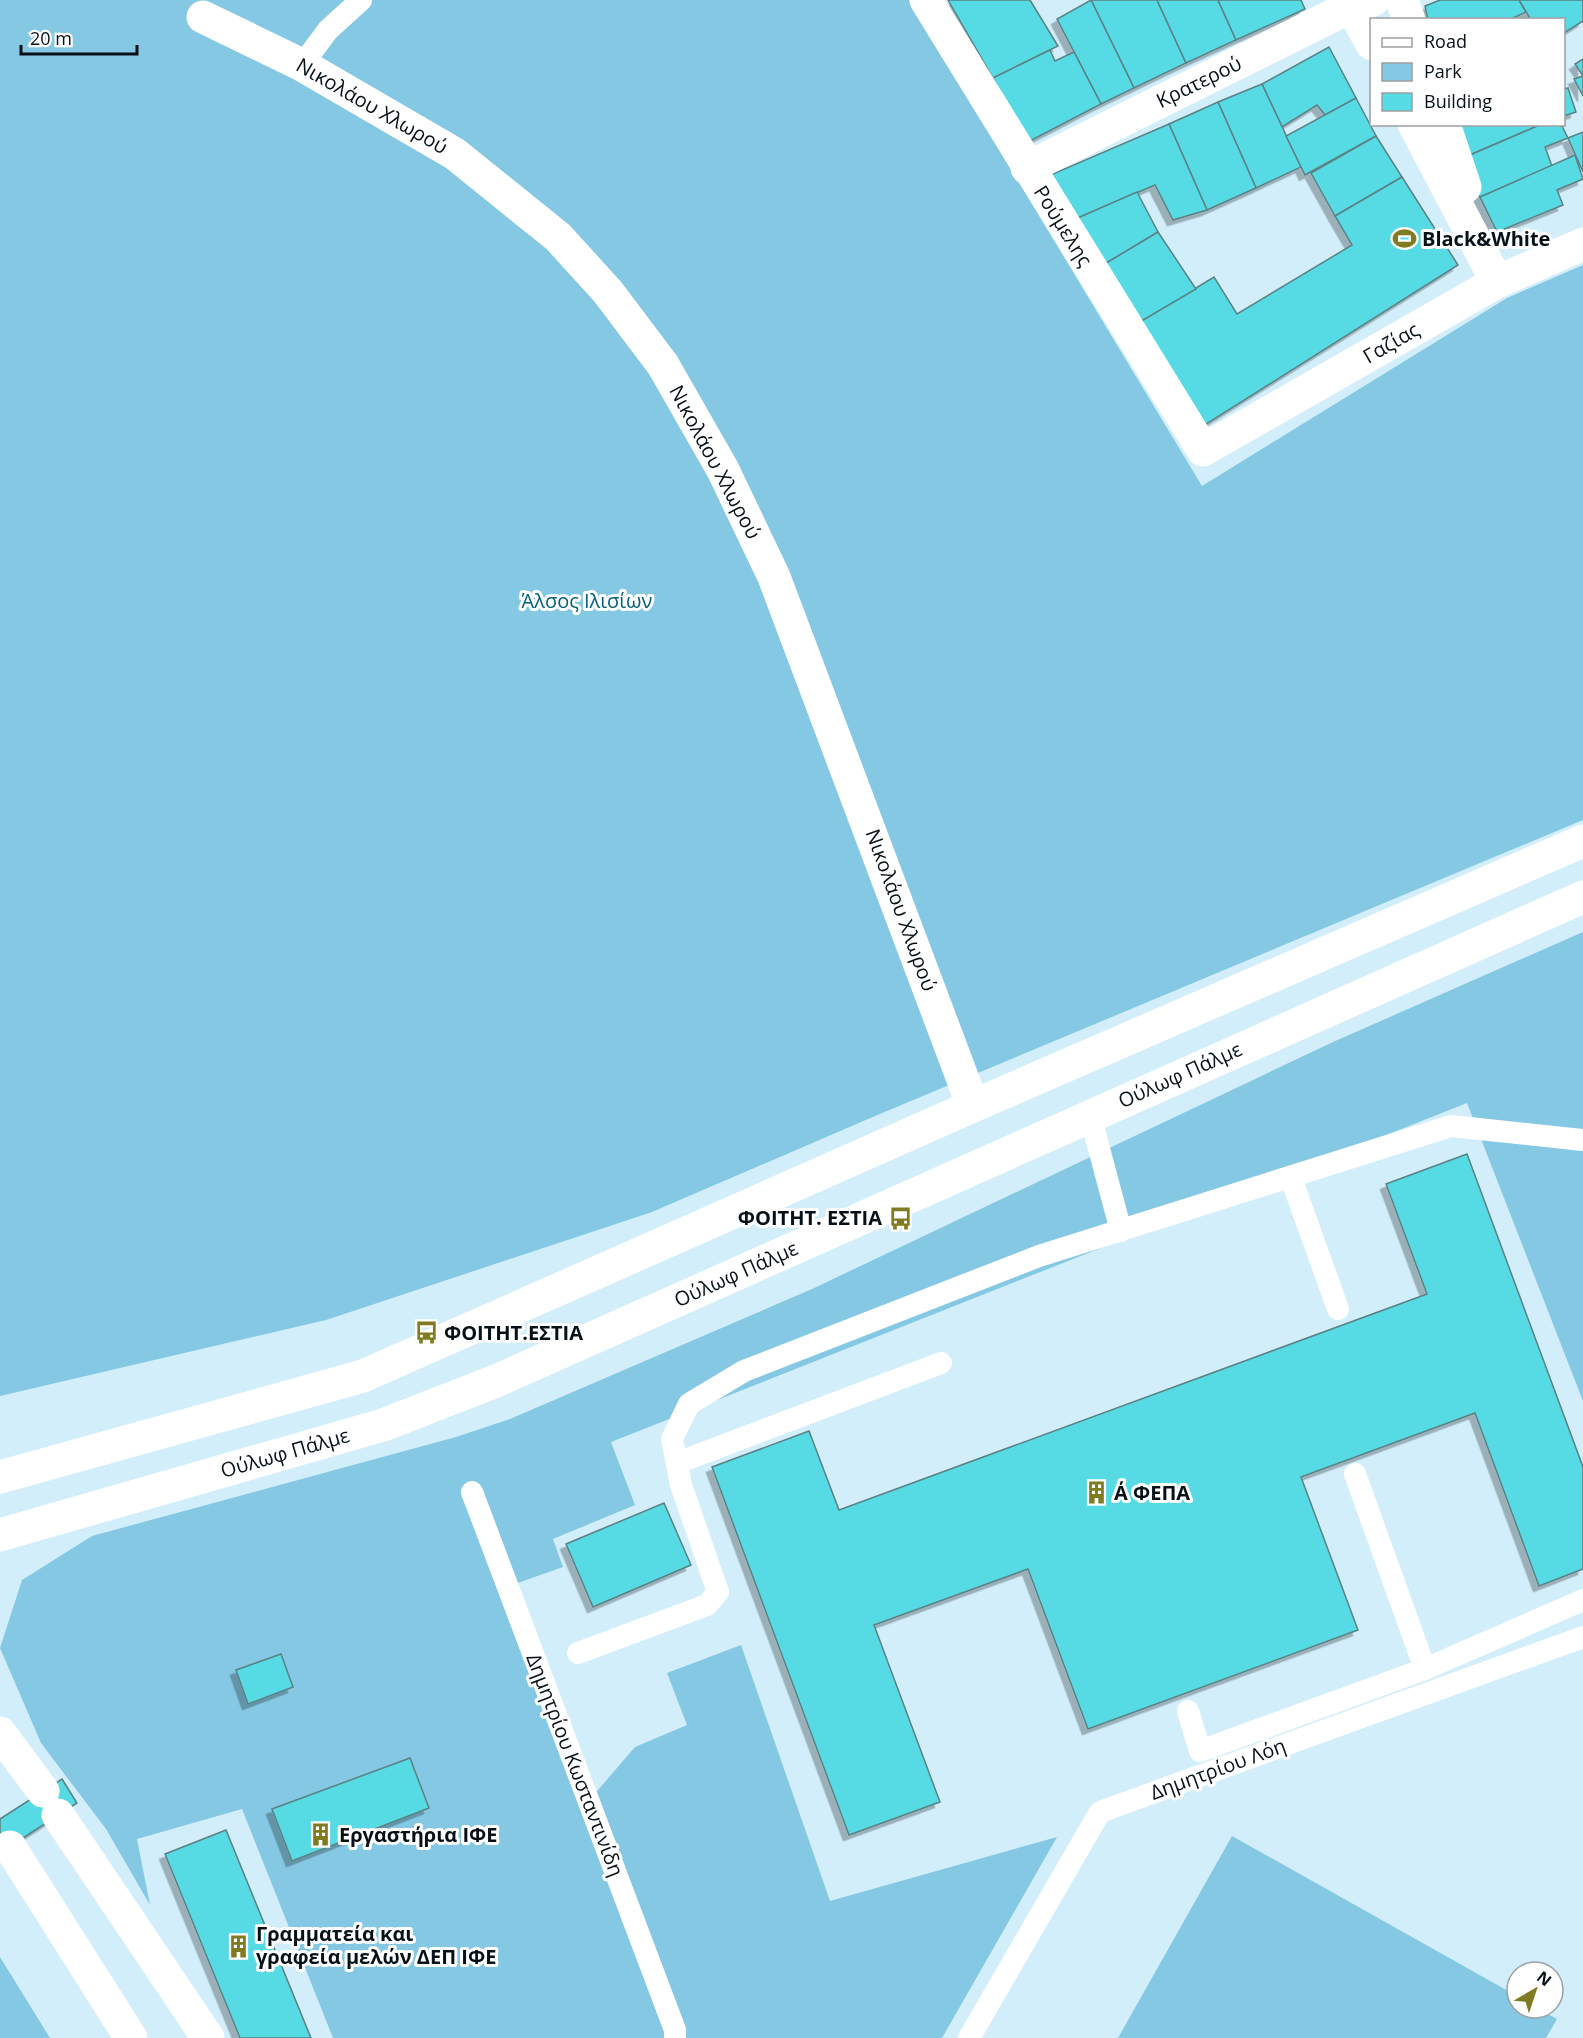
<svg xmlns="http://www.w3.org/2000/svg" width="1583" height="2038" viewBox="0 0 1583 2038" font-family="'Open Sans',sans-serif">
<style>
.green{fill:#85c8e4}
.building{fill:#56dae4;stroke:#5b8184;stroke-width:1.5;filter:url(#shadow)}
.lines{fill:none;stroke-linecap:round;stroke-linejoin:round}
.service{stroke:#fff;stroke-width:22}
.minor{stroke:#fff;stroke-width:33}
.secondary{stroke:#fff;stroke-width:33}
.labels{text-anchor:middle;stroke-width:6;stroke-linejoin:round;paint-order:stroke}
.street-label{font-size:20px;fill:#051116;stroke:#fff}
.poi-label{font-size:20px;font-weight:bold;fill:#051116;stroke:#fff;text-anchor:start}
.park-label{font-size:20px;fill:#03607c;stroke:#fff}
</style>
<defs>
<filter id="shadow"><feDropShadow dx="-5.5" dy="5.5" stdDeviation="0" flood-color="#0004"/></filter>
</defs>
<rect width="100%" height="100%" fill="#d2eefb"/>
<g class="green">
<polygon points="0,0 909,0 1202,486 1507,298 1583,265 1583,820 875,1116 652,1212 326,1320 0,1396"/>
<polygon points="1583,932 1583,1401 1467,1103 611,1442 635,1505 553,1539 563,1567 512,1585 586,1804 635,1747 687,1725 667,1673 741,1645 830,1901 1057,1837 942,2038 333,2038 242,1809 137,1839 150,1905 106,1829 41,1743 0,1648 22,1580 92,1536 456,1437 510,1419 812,1289 1333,1042"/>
<polygon points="1232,1836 1517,1996 1517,2008 1537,2008 1557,2019 1546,2038 1118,2038"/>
<polygon points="0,1957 50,2038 0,2038"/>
</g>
<g class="building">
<polygon points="948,0 1030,0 1058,46 993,78"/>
<polygon points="1091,0 1157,0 1186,63 1134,88"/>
<polygon points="1091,0 1134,88 1101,104 1057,19"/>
<polygon points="1157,0 1218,0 1236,40 1186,63"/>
<polygon points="1218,0 1301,0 1305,9 1236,40"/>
<polygon points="1440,0 1519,0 1526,12 1509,20 1428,20 1425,6"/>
<polygon points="1519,0 1583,0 1583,21 1564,33 1564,20 1531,20"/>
<polygon points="1329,47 1356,98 1325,115 1317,105 1282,127 1262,84"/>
<polygon points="1050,50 1055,61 1074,52 1101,104 1028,142 993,78"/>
<polygon points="1583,59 1583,96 1574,79 1583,76 1575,64"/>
<polygon points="1262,84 1301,167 1256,188 1218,102"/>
<polygon points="1568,88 1576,112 1564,116 1564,89"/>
<polygon points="1356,98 1376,136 1305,175 1286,136"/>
<polygon points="1218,102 1256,188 1207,210 1169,124"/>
<polygon points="1169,124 1207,210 1173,220 1155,185 1073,220 1048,176"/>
<polygon points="1453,124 1542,124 1463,158"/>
<polygon points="1542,124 1561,124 1568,138 1545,147 1552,166 1480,197 1463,158"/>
<polygon points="1583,132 1583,172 1568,138"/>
<polygon points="1376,136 1402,177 1335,216 1311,173"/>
<polygon points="1575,155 1583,179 1557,190 1563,205 1497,232 1480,197"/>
<polygon points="1402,177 1458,265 1200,428 1138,323 1214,277 1237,314 1352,245 1335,216"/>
<polygon points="1137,192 1158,232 1103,265 1073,220"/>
<polygon points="1158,232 1196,289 1138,323 1103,265"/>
<polygon points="1467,1154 1583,1467 1583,1569 1539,1586 1475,1413 1301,1477 1358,1630 1088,1729 1028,1569 874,1625 940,1802 849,1835 712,1467 809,1431 839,1510 1427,1294 1386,1184"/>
<polygon points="664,1503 691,1565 593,1607 566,1544"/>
<polygon points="281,1654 293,1687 248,1704 236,1670"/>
<polygon points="410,1758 429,1808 292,1861 272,1809"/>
<polygon points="62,1779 77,1803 0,1853 0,1819"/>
<polygon points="226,1830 311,2038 240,2038 165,1854"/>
</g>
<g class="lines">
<g class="service">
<polyline points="302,65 328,30 361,0"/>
<polyline points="1090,1115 1121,1231"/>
<polyline points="1291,1178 1338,1309"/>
<polyline points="677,1463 941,1363"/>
<polyline points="1355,1474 1425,1669"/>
<polyline points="472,1492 675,2030 675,2038"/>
<polyline points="578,1653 707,1605 718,1592 681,1485 672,1439 689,1404 744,1371 1039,1256 1451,1126 1583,1140"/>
<polyline points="1188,1711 1200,1751 1425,1669 1583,1600"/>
<polyline points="969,2038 1100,1812 1583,1637"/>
</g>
<g class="minor">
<polyline points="926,0 1203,450 1497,282 1583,244"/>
<polyline points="1348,0 1372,44"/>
<polyline points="1402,0 1409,20"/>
<polyline points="203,17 302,65 455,154 558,237 608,292 663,365 723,470 774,577 973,1106"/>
<polyline points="1414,124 1497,282"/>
<polyline points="1444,124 1465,187"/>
<polyline points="1027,168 1352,6 1373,0"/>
<polyline points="0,1733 43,1791"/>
<polyline points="58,1815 208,2038"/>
<polyline points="10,1847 131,2038"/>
</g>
<g class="secondary">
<polyline points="0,1477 363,1376 973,1106 1583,841"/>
<polyline points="0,1535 383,1425 496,1381 1583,897"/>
</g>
</g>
<defs>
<symbol id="stadium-bare" viewBox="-9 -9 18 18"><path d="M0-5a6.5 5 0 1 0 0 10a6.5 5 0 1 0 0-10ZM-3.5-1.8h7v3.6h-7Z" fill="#807b21" stroke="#fff" stroke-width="2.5" paint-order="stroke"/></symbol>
<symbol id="bus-bare" viewBox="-9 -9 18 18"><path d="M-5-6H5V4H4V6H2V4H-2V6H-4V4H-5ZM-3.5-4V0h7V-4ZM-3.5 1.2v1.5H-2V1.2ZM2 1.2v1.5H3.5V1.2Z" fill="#807b21" stroke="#fff" stroke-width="2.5" paint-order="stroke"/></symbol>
<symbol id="building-bare" viewBox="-9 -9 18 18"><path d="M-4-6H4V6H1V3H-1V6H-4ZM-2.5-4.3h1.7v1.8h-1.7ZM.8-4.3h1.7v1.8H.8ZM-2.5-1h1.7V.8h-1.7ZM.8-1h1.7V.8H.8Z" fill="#807b21" stroke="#fff" stroke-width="2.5" paint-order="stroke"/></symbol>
</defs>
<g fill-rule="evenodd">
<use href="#stadium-bare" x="1388" y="222" width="33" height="33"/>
<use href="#bus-bare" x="884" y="1202" width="33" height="33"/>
<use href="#bus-bare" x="410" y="1316" width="33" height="33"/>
<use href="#building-bare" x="1080" y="1476" width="33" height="33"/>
<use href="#building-bare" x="304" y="1818" width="33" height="33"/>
<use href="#building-bare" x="222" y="1930" width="33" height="33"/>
</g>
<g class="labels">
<g class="street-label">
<text transform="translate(1199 82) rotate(-26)" y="7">Κρατερού</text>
<text transform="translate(372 106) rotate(30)" y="7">Νικολάου Χλωρού</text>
<text transform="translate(1063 226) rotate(58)" y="7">Ρούμελης</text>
<text transform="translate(1391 343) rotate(-30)" y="7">Γαζίας</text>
<text transform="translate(715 462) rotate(62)" y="7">Νικολάου Χλωρού</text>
<text transform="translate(901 910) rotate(70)" y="7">Νικολάου Χλωρού</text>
<text transform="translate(1180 1075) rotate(-24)" y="7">Ούλωφ Πάλμε</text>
<text transform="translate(736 1274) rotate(-24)" y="7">Ούλωφ Πάλμε</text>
<text transform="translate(285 1453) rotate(-16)" y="7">Ούλωφ Πάλμε</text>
<text transform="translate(575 1765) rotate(69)" y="7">Δημητρίου Κωσταντινίδη</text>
<text transform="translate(1218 1769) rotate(-20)" y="7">Δημητρίου Λόη</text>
</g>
<g class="poi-label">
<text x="1422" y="246">Black&amp;White</text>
<text x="882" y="1225" text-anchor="end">ΦΟΙΤΗΤ. ΕΣΤΙΑ</text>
<text x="444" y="1340">ΦΟΙΤΗΤ.ΕΣΤΙΑ</text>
<text x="1114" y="1500">Α΄ ΦΕΠΑ</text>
<text x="339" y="1842">Εργαστήρια ΙΦΕ</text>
<text x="256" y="1941">Γραμματεία και<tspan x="256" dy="23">γραφεία μελών ΔΕΠ ΙΦΕ</tspan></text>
</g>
<g class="park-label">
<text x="587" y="608">Άλσος Ιλισίων</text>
</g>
</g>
<rect x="1370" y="18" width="195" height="108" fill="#ffffff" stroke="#9ba0a2" stroke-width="1.5"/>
<rect x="1382" y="38" width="30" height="9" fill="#ffffff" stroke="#9ba0a2" stroke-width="1.5"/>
<text x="1424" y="48" font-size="18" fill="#051116">Road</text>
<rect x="1382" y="63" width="30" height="18" fill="#85c8e4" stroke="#9ba0a2" stroke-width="1.5"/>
<text x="1424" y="78" font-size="18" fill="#051116">Park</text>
<rect x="1382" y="93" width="30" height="18" fill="#56dae4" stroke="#9ba0a2" stroke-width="1.5"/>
<text x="1424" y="108" font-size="18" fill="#051116">Building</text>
<g transform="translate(1535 1990) rotate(39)"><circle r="28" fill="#ffffff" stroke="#9ba0a2" stroke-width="1.5"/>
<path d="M0-4.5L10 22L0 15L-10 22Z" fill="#807b21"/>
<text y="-9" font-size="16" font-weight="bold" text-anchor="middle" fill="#051116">N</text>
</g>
<path d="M21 45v9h116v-9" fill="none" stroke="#051116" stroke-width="3"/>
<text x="30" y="45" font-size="18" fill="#051116" stroke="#ffffff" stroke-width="4.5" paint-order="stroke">20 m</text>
</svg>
